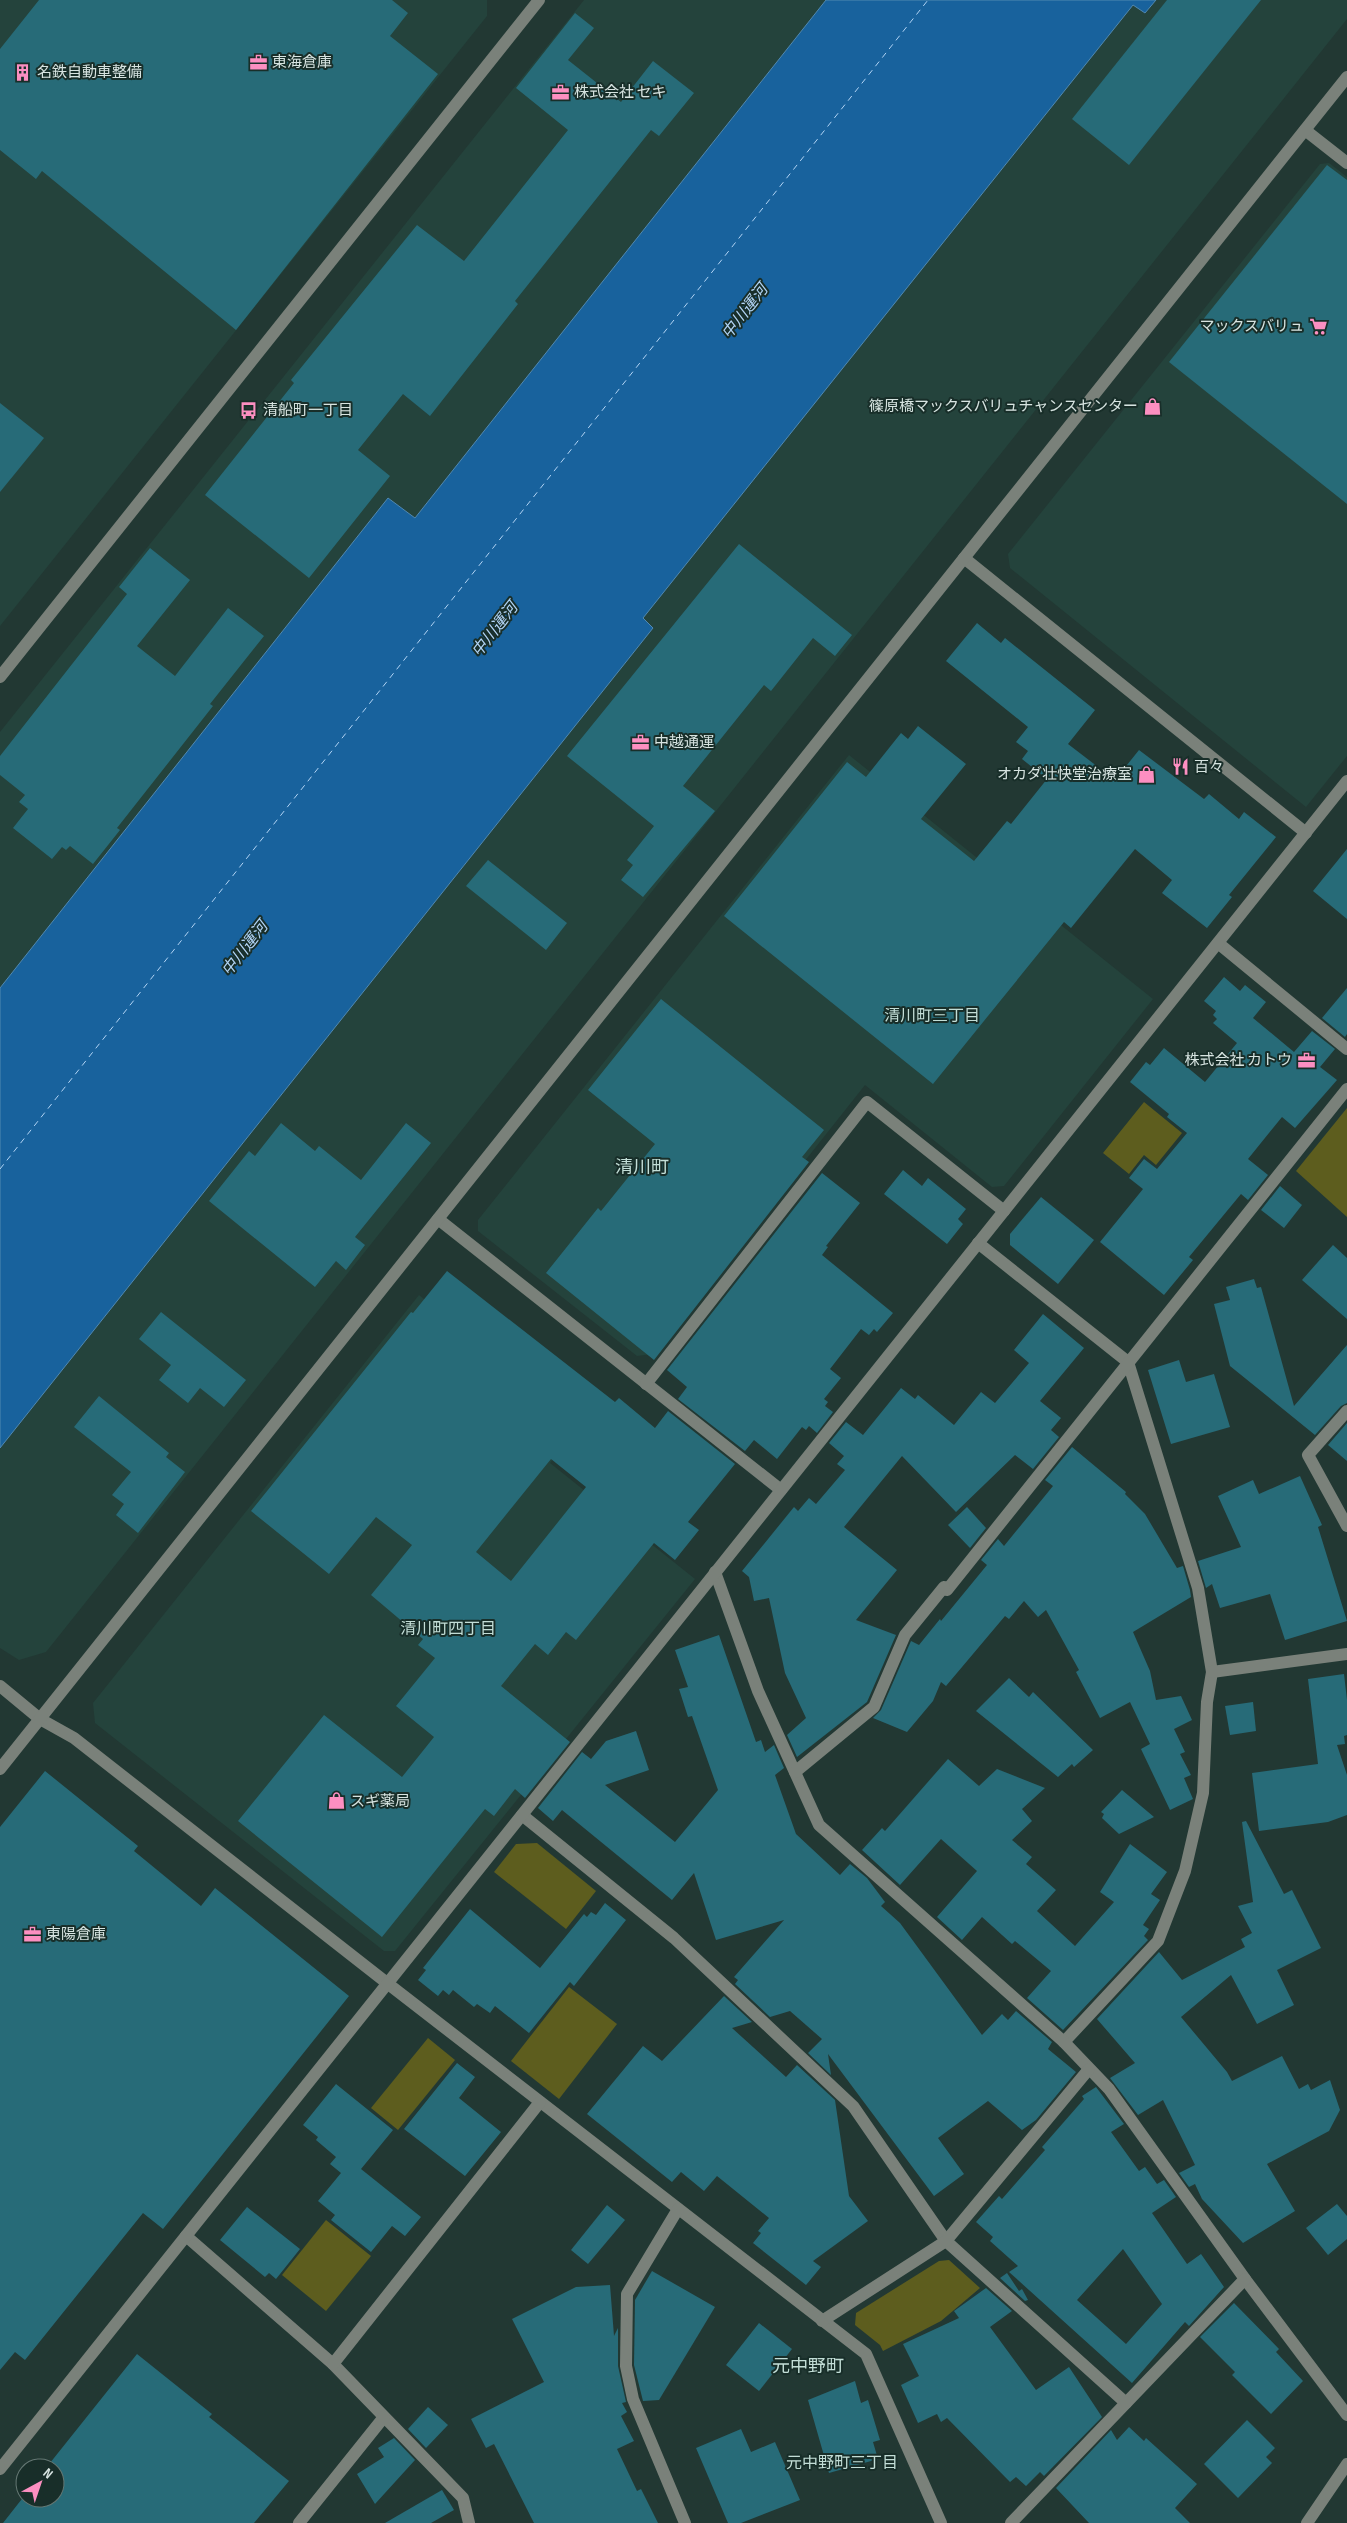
<svg xmlns="http://www.w3.org/2000/svg" width="1347" height="2523" viewBox="0 0 1347 2523" font-family="'Sofia Sans Condensed','Noto Sans JP',sans-serif">
<style>
.built{fill:#24433c}
.green{fill:#5d5d1e}
.water{fill:#18629d;stroke:#5189b1}
.lines{fill:none;stroke-linecap:round;stroke-linejoin:round}
.ferry{stroke:#b2d4f5;stroke-width:1;stroke-dasharray:6 5;stroke-linecap:butt}
.building{fill:#276b78;fill-rule:evenodd}
.minor{stroke:#7a817a;stroke-width:12}
.labels{text-anchor:middle;stroke-width:4;stroke-linejoin:round;paint-order:stroke}
.poi-label{font-size:15px;fill:#d7e4e1;stroke:#182e29;text-anchor:start}
.water-label{font-size:16px;font-style:italic;fill:#b2d4f5;stroke:#182e29}
.neighbourhood-label{font-size:16px;fill:#c3ded7;stroke:#182e29}
.quarter-label{font-size:18px;fill:#c3ded7;stroke:#182e29}
</style>
<rect width="100%" height="100%" fill="#223833"/>
<g class="built">
<polygon points="0,0 487,0 487,16 0,626"/>
<polygon points="584,0 826,0 414,519 388,498 0,988 0,732"/>
<polygon points="1156,0 1347,0 1347,19 46,1652 19,1660 0,1648 0,1448 652,629 643,618 1133,4 1145,13"/>
<polygon points="1329,163 1347,177 1347,756 1306,807 1010,568 1008,554 1320,164"/>
<polygon points="849,755 1153,999 1004,1186 992,1187 865,1085 652,1354 637,1356 478,1231 478,1220"/>
<polygon points="419,1295 581,1425 550,1463 695,1579 395,1951 384,1951 95,1723 93,1703"/>
</g>
<g class="green">
<polygon points="1144,1102 1182,1133 1156,1165 1144,1155 1129,1174 1103,1153"/>
<polygon points="1347,1108 1347,1217 1296,1171"/>
<polygon points="537,1843 596,1891 566,1929 494,1872 516,1844"/>
<polygon points="569,1987 617,2024 559,2099 511,2061"/>
<polygon points="428,2038 455,2060 398,2130 371,2108"/>
<polygon points="326,2220 371,2256 326,2311 282,2275"/>
<polygon points="949,2260 980,2288 941,2321 883,2351 880,2345 855,2325 856,2313 939,2261"/>
</g>
<polygon class="water" points="826,0 1156,0 1145,13 1133,5 643,618 653,628 0,1448 0,988 388,498 415,518"/>
<g class="lines">
<polyline class="ferry" points="0,1169 928,0"/>
</g>
<g class="building">
<polygon points="39,0 392,0 408,13 390,36 438,74 236,330 42,171 36,179 0,150 0,49"/>
<polygon points="1167,0 1261,0 1129,165 1072,119"/>
<polygon points="575,13 594,28 568,60 621,102 653,61 694,93 659,136 651,130 515,301 518,304 430,416 403,394 358,450 390,476 309,578 205,495 294,383 291,380 417,225 464,261 568,130 516,88"/>
<polygon points="1327,165 1347,180 1347,504 1169,362"/>
<polygon points="0,403 44,438 0,492"/>
<polygon points="739,544 852,635 835,656 813,638 771,691 764,685 683,786 715,811 643,897 621,880 633,865 627,860 654,826 567,756"/>
<polygon points="150,548 190,580 137,646 175,676 228,608 264,636 210,704 213,706 117,828 120,830 93,864 70,846 66,850 62,847 52,859 13,828 28,809 19,802 25,795 0,775 0,756 127,594 119,587"/>
<polygon points="977,623 1001,643 1005,638 1095,710 1068,744 1115,780 1139,750 1204,799 1209,794 1239,819 1244,812 1276,837 1229,895 1232,897 1207,928 1162,893 1172,880 1135,849 1071,928 1064,922 933,1084 724,916 847,762 866,777 901,733 908,739 918,726 966,764 921,819 974,861 1007,821 1011,824 1047,779 1022,759 1028,751 1016,742 1028,727 946,661"/>
<polygon points="1347,849 1347,919 1313,891"/>
<polygon points="488,860 567,923 546,950 466,886"/>
<polygon points="1224,977 1240,991 1245,985 1266,1002 1253,1018 1294,1052 1312,1031 1335,1049 1320,1067 1337,1080 1295,1128 1282,1117 1248,1159 1268,1175 1248,1200 1241,1194 1189,1257 1193,1260 1164,1295 1100,1242 1143,1189 1129,1178 1144,1159 1157,1169 1187,1133 1167,1117 1169,1114 1130,1082 1146,1062 1150,1065 1164,1048 1205,1082 1237,1043 1213,1023 1217,1019 1213,1015 1216,1011 1204,1001"/>
<polygon points="1347,988 1347,1034 1345,1037 1322,1018"/>
<polygon points="661,999 824,1130 802,1157 809,1162 654,1360 546,1273 598,1208 601,1211 655,1144 588,1090"/>
<polygon points="281,1123 315,1151 319,1146 361,1180 406,1123 431,1143 355,1237 365,1245 346,1270 336,1261 315,1287 209,1201 249,1151 255,1156"/>
<polygon points="903,1170 922,1186 928,1178 966,1209 958,1219 963,1224 947,1244 884,1194"/>
<polygon points="822,1173 860,1203 826,1246 828,1247 822,1255 893,1313 877,1332 874,1329 869,1335 861,1329 830,1369 841,1378 824,1399 828,1402 825,1406 833,1412 817,1433 809,1426 806,1430 802,1427 777,1459 754,1440 745,1451 678,1399 687,1387 667,1370"/>
<polygon points="1280,1186 1302,1205 1284,1228 1261,1210"/>
<polygon points="1041,1197 1094,1240 1058,1284 1010,1245 1010,1234"/>
<polygon points="1333,1245 1347,1258 1347,1319 1302,1280"/>
<path d="M447 1271 615 1402 619 1398 655 1428 668 1411 735 1464 688 1522 699 1530 675 1560 654 1543 576 1640 566 1632 548 1655 535 1644 501 1686 570 1742 525 1798 515 1789 494 1816 485 1809 382 1937 238 1821 324 1715 402 1777 434 1737 396 1706 435 1658 418 1645 423 1639 371 1595 412 1545 376 1517 329 1574 251 1511 411 1312 413 1313ZM551 1459 586 1487 511 1581 476 1552Z"/>
<polygon points="1254,1279 1257,1288 1261,1287 1294,1406 1347,1345 1347,1403 1341,1406 1315,1435 1230,1366 1214,1304 1230,1300 1226,1287"/>
<polygon points="161,1312 246,1380 224,1407 200,1388 188,1403 159,1380 171,1365 139,1339"/>
<polygon points="1043,1314 1084,1348 1040,1401 1061,1418 1051,1430 1059,1437 1033,1469 1015,1455 956,1512 902,1456 844,1527 897,1570 856,1620 896,1635 867,1702 797,1757 787,1735 806,1718 785,1673 769,1598 754,1601 749,1577 742,1571 794,1507 798,1511 809,1498 816,1504 845,1470 837,1464 844,1456 829,1443 846,1422 863,1435 901,1388 915,1399 918,1395 954,1425 981,1392 995,1403 1029,1363 1014,1350"/>
<polygon points="1179,1360 1186,1382 1214,1374 1230,1427 1171,1444 1148,1370"/>
<polygon points="99,1396 169,1453 166,1457 185,1472 138,1533 116,1515 124,1504 112,1495 131,1472 74,1427"/>
<polygon points="1347,1423 1347,1461 1328,1445"/>
<polygon points="1072,1447 1126,1492 1125,1494 1145,1514 1177,1568 1183,1566 1190,1590 1191,1597 1133,1632 1150,1671 1156,1700 1181,1696 1192,1720 1174,1729 1185,1752 1180,1754 1191,1775 1184,1778 1193,1799 1170,1810 1141,1749 1150,1744 1130,1702 1100,1718 1076,1672 1079,1670 1046,1610 1038,1617 1024,1601 1009,1619 1005,1616 946,1686 941,1682 933,1701 907,1732 873,1718 881,1710 911,1641 919,1645 940,1619 941,1621 987,1565 981,1560 998,1539 1004,1546 1053,1486 1045,1480"/>
<polygon points="1300,1476 1322,1525 1318,1527 1347,1621 1285,1640 1270,1594 1220,1608 1212,1584 1206,1588 1198,1561 1241,1547 1218,1496 1253,1480 1259,1494"/>
<polygon points="967,1507 986,1528 970,1548 948,1525"/>
<polygon points="719,1635 756,1742 761,1740 765,1752 774,1745 784,1768 775,1775 796,1834 840,1875 850,1864 867,1878 885,1902 881,1906 900,1923 982,2035 1002,2014 1008,2020 1016,2011 1052,2042 1048,2049 1076,2072 1036,2120 1022,2130 988,2101 938,2138 964,2174 934,2196 828,2054 831,2075 808,2053 822,2039 790,2011 770,2017 735,1984 738,1980 734,1977 784,1920 716,1940 694,1873 672,1900 562,1810 553,1821 538,1808 582,1752 591,1759 606,1741 636,1731 649,1770 605,1785 675,1842 718,1790 692,1716 688,1717 679,1689 688,1687 675,1650"/>
<polygon points="1344,1674 1347,1700 1347,1735 1344,1736 1345,1744 1337,1745 1347,1775 1347,1815 1328,1822 1259,1831 1252,1773 1318,1764 1308,1679"/>
<polygon points="1009,1678 1029,1697 1033,1692 1093,1750 1074,1767 1072,1764 1058,1777 976,1711"/>
<polygon points="1253,1702 1256,1731 1230,1735 1225,1706"/>
<polygon points="948,1759 979,1786 997,1769 1045,1788 1022,1809 1032,1821 1012,1840 1032,1857 1026,1864 1056,1890 1037,1911 1075,1946 1114,1902 1100,1892 1130,1844 1167,1872 1151,1894 1160,1900 1143,1925 1149,1929 1144,1936 1148,1940 1063,2030 1027,1998 1051,1971 1015,1941 1012,1944 982,1917 962,1940 937,1917 977,1871 941,1839 900,1885 862,1850 882,1828 885,1831"/>
<polygon points="45,1771 138,1846 134,1851 201,1906 215,1888 349,1996 163,2229 143,2213 25,2360 15,2352 0,2370 0,1827"/>
<polygon points="1122,1790 1154,1817 1119,1834 1102,1818 1104,1814 1101,1812"/>
<polygon points="1246,1821 1284,1894 1292,1890 1321,1948 1277,1970 1294,2005 1257,2024 1231,1975 1181,2017 1227,2072 1232,2081 1282,2056 1299,2089 1308,2084 1311,2090 1330,2080 1340,2110 1329,2131 1267,2164 1295,2211 1243,2243 1202,2199 1195,2184 1189,2187 1179,2173 1195,2165 1163,2100 1138,2115 1110,2078 1135,2063 1097,2019 1159,1952 1182,1980 1245,1947 1241,1939 1252,1933 1238,1906 1253,1902 1242,1822"/>
<polygon points="605,1903 626,1920 574,1986 570,1982 529,2033 495,2006 490,2013 477,2004 474,2007 453,1990 449,1995 443,1990 438,1996 418,1980 426,1970 423,1968 470,1909 540,1968 584,1914 587,1917 591,1912 596,1915"/>
<polygon points="724,1996 752,2022 732,2028 786,2077 797,2065 835,2100 849,2196 868,2221 813,2261 821,2267 806,2285 753,2243 761,2233 758,2231 769,2218 717,2176 704,2191 681,2172 672,2182 587,2114 643,2046 662,2061"/>
<polygon points="457,2063 475,2077 459,2098 501,2132 465,2176 404,2129"/>
<polygon points="336,2084 393,2130 361,2169 421,2217 405,2236 392,2226 371,2252 331,2220 335,2215 318,2201 341,2173 330,2164 336,2157 316,2140 318,2137 303,2125"/>
<path d="M1096 2087 1124 2124 1111 2132 1139 2171 1145 2167 1157 2184 1164 2180 1176 2197 1152 2213 1187 2264 1201 2254 1224 2287 1189 2326 1185 2322 1132 2383 1009 2272 1018 2266 990 2241 993 2237 976 2222 999 2196 1002 2199 1045 2150 1042 2147 1084 2099 1082 2096ZM1123 2249 1162 2304 1126 2344 1077 2300Z"/>
<polygon points="1337,2204 1347,2216 1347,2239 1328,2255 1306,2228"/>
<polygon points="607,2205 625,2220 588,2264 571,2250"/>
<polygon points="247,2207 300,2249 276,2279 269,2273 265,2277 220,2240"/>
<polygon points="652,2271 715,2307 659,2400 643,2401 634,2365 635,2300"/>
<polygon points="1007,2273 1019,2291 1022,2289 1028,2300 1025,2301 1000,2278"/>
<polygon points="610,2285 614,2336 618,2328 618,2366 626,2402 622,2403 627,2412 621,2416 634,2441 617,2449 637,2491 641,2489 658,2523 534,2523 494,2444 486,2448 471,2419 544,2382 512,2319 576,2287"/>
<polygon points="986,2288 1012,2311 990,2327 1036,2390 1069,2367 1102,2417 1044,2476 1040,2472 1026,2486 1016,2477 1010,2482 947,2418 941,2422 937,2414 918,2423 901,2385 919,2376 903,2344 959,2318 954,2311"/>
<polygon points="1234,2303 1279,2349 1276,2352 1303,2381 1271,2414 1232,2375 1235,2372 1200,2337"/>
<polygon points="759,2323 792,2349 759,2391 726,2365"/>
<polygon points="137,2354 212,2414 209,2417 289,2481 254,2523 3,2523 25,2495 25,2498 55,2498 55,2468 46,2468"/>
<polygon points="855,2381 861,2403 868,2400 880,2440 873,2442 878,2459 829,2473 808,2400"/>
<polygon points="428,2407 448,2425 426,2448 408,2429"/>
<polygon points="1247,2420 1275,2448 1266,2457 1272,2463 1238,2498 1204,2464"/>
<polygon points="1129,2427 1144,2441 1146,2438 1197,2484 1175,2508 1190,2523 1089,2523 1056,2488 1111,2430 1117,2440"/>
<polygon points="741,2429 751,2452 775,2442 800,2500 741,2523 728,2523 696,2448"/>
<polygon points="394,2438 415,2460 375,2504 357,2474 384,2457 378,2448"/>
<polygon points="442,2490 454,2510 431,2523 385,2523"/>
</g>
<g class="lines">
<g class="minor">
<polyline points="1305,130 1347,163"/>
<polyline points="964,558 1306,833"/>
<polyline points="0,677 539,0"/>
<polyline points="1218,943 1347,1049"/>
<polyline points="438,1219 781,1490"/>
<polyline points="978,1243 1128,1362 1198,1588 1212,1672 1207,1702 1203,1793 1185,1871 1158,1941 1064,2042"/>
<polyline points="646,1384 867,1102 1004,1211"/>
<polyline points="1347,1411 1308,1455 1347,1526"/>
<polyline points="715,1572 758,1691 819,1825 1064,2042 1109,2089 1245,2279 1347,2415"/>
<polyline points="947,1590 1347,1089"/>
<polyline points="1212,1672 1347,1654"/>
<polyline points="0,1686 40,1719 74,1738 387,1983 866,2354 941,2523"/>
<polyline points="0,1769 1347,77"/>
<polyline points="795,1772 874,1707 905,1635 944,1587"/>
<polyline points="522,1815 674,1938 853,2106 946,2241 1126,2403"/>
<polyline points="678,2209 627,2294 626,2366 633,2399 685,2523"/>
<polyline points="186,2236 333,2364 463,2498 469,2523"/>
<polyline points="822,2321 946,2241 1089,2069"/>
<polyline points="333,2364 540,2102"/>
<polyline points="0,2469 1347,781"/>
<polyline points="299,2523 384,2417"/>
<polyline points="1011,2523 1245,2279"/>
<polyline points="1307,2523 1347,2464"/>
</g>
</g>
<defs>
<symbol id="office-bare" viewBox="-9 -9 18 18"><path d="M-6-3h4V-5.5h4V-3h4V5H-6ZM-1-4.5V-3h2v-1.5ZM-6 0V1H6V0Z" fill="#fc8fc1" stroke="#182e29" stroke-width="2.5" paint-order="stroke"/></symbol>
<symbol id="building-bare" viewBox="-9 -9 18 18"><path d="M-4-6H4V6H1V3H-1V6H-4ZM-2.5-4.3h1.7v1.8h-1.7ZM.8-4.3h1.7v1.8H.8ZM-2.5-1h1.7V.8h-1.7ZM.8-1h1.7V.8H.8Z" fill="#fc8fc1" stroke="#182e29" stroke-width="2.5" paint-order="stroke"/></symbol>
<symbol id="supermarket-bare" viewBox="-9 -9 18 18"><path d="M-6-5.5h2.5l.6 2H6L4.5 2H-2.5L-4.4-4H-6ZM-1.5 3.2a1.3 1.3 0 1 0 .1 0ZM3 3.2a1.3 1.3 0 1 0 .1 0Z" fill="#fc8fc1" stroke="#182e29" stroke-width="2.5" paint-order="stroke"/></symbol>
<symbol id="shop-bare" viewBox="-9 -9 18 18"><path d="M-5-2.5h2.3a2.7 3.5 0 0 1 5.4 0H5L5.5 6h-11ZM-1.5-2.5h3a1.5 2.3 0 0 0-3 0Z" fill="#fc8fc1" stroke="#182e29" stroke-width="2.5" paint-order="stroke"/></symbol>
<symbol id="bus-bare" viewBox="-9 -9 18 18"><path d="M-5-6H5V4H4V6H2V4H-2V6H-4V4H-5ZM-3.5-4V0h7V-4ZM-3.5 1.2v1.5H-2V1.2ZM2 1.2v1.5H3.5V1.2Z" fill="#fc8fc1" stroke="#182e29" stroke-width="2.5" paint-order="stroke"/></symbol>
<symbol id="restaurant-bare" viewBox="-9 -9 18 18"><path d="M-5-6h1v4h1v-4h1v4h1v-4h1v5L-1.5 .5V6h-2V.5L-5-1ZM5-6V6H3V1.5H1.5Q1.5-4 5-6Z" fill="#fc8fc1" stroke="#182e29" stroke-width="2.5" paint-order="stroke"/></symbol>
</defs>
<g fill-rule="evenodd">
<use href="#office-bare" x="246" y="50" width="25" height="25"/>
<use href="#building-bare" x="10" y="60" width="25" height="25"/>
<use href="#office-bare" x="548" y="80" width="25" height="25"/>
<use href="#supermarket-bare" x="1306" y="314" width="25" height="25"/>
<use href="#shop-bare" x="1140" y="394" width="25" height="25"/>
<use href="#bus-bare" x="236" y="398" width="25" height="25"/>
<use href="#office-bare" x="628" y="730" width="25" height="25"/>
<use href="#restaurant-bare" x="1168" y="754" width="25" height="25"/>
<use href="#shop-bare" x="1134" y="762" width="25" height="25"/>
<use href="#office-bare" x="1294" y="1048" width="25" height="25"/>
<use href="#shop-bare" x="324" y="1788" width="25" height="25"/>
<use href="#office-bare" x="20" y="1922" width="25" height="25"/>
</g>
<g class="labels">
<g class="poi-label">
<text x="272" y="67">東海倉庫</text>
<text x="37" y="77">名鉄自動車整備</text>
<text x="574" y="97">株式会社 セキ</text>
<text x="1304" y="331" text-anchor="end">マックスバリュ</text>
<text x="1138" y="411" text-anchor="end">篠原橋マックスバリュチャンスセンター</text>
<text x="263" y="415">清船町一丁目</text>
<text x="654" y="747">中越通運</text>
<text x="1194" y="772">百々</text>
<text x="1132" y="779" text-anchor="end">オカダ壮快堂治療室</text>
<text x="1292" y="1065" text-anchor="end">株式会社 カトウ</text>
<text x="350" y="1806">スギ薬局</text>
<text x="46" y="1939">東陽倉庫</text>
</g>
<g class="water-label">
<text transform="translate(744 311) rotate(-52)" y="6">中川運河</text>
<text transform="translate(494 629) rotate(-52)" y="6">中川運河</text>
<text transform="translate(244 948) rotate(-52)" y="6">中川運河</text>
</g>
<g class="neighbourhood-label">
<text x="932" y="1021">清川町三丁目</text>
<text x="448" y="1634">清川町四丁目</text>
<text x="842" y="2468">元中野町三丁目</text>
</g>
<g class="quarter-label">
<text x="642" y="1173">清川町</text>
<text x="808" y="2372">元中野町</text>
</g>
</g>
<g transform="translate(40 2483) rotate(40)"><circle r="24" fill="#182e29" stroke="#647773"/>
<path d="M0-4L9 19L0 12L-9 19Z" fill="#fc8fc1"/>
<text y="-8" font-size="14" font-weight="bold" text-anchor="middle" fill="#d7e4e1">N</text>
</g>
</svg>
